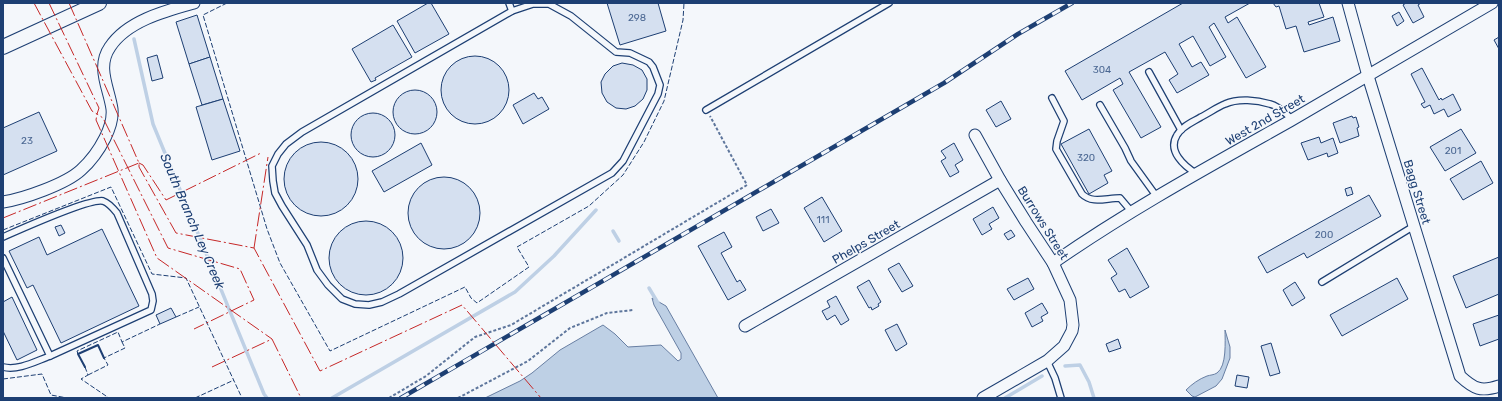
<svg xmlns="http://www.w3.org/2000/svg" width="1502" height="401" viewBox="0 0 1502 401" font-family="Rubik,sans-serif">
<style>
.water{fill:#bed0e5;stroke:#687fa3}
.lines{fill:none;stroke-linecap:round;stroke-linejoin:round}
.stream{stroke:#bed0e5;stroke-width:3.5}
.building{fill:#d5e0f0;stroke:#1d3f73}
.service-casing{stroke:#1d3f73;stroke-width:8}
.minor-casing{stroke:#1d3f73;stroke-width:13}
.tertiary-casing{stroke:#1d3f73;stroke-width:16}
.path{stroke:#5e769c;stroke-width:2;stroke-dasharray:3 2;stroke-linecap:butt}
.service{stroke:#f4f7fb;stroke-width:5.5}
.minor{stroke:#f4f7fb;stroke-width:11}
.tertiary{stroke:#f4f7fb;stroke-width:14}
.rail-casing{stroke:#1d3f73;stroke-width:4.5}
.rail{stroke:#f4f7fb;stroke-width:3;stroke-dasharray:9;stroke-linecap:butt}
.fence{stroke:#1d3f73;stroke-width:1;stroke-dasharray:5 2;stroke-linecap:butt}
.wall{stroke:#1d3f73;stroke-width:2}
.power{stroke:#c62828;stroke-width:1;stroke-dasharray:14 3 2 3;stroke-linecap:butt}
.labels{text-anchor:middle;stroke-width:3;stroke-linejoin:round;paint-order:stroke}
.number-label{font-size:10px;fill:#4b6792}
.street-label{font-size:12px;fill:#1d3f73;stroke:#f4f7fb}
.water-label{font-size:13px;font-style:italic;fill:#1d3f73;stroke:#f4f7fb}
</style>
<rect width="100%" height="100%" fill="#f4f7fb"/>
<g class="water">
<polygon points="652,298 666,306 718,398 485,398 520,381 532,373 560,350 603,325 615,334 628,347 661,345 678,361 681,359 681,353 654,305"/>
<path d="M1225 330 1230 347V358L1222 379 1216 386 1195 397 1192 396 1186 390C1192 384 1199 379 1207 376 1210 375 1214 375 1217 373 1227 366 1225 341 1225 330Z"/>
</g>
<g class="lines">
<g class="stream">
<polyline points="134,39 153,124 264,394 267,398"/>
<polyline points="613,231 619,241"/>
<polyline points="649,288 658,303"/>
<polyline points="1065,366 1080,365 1089,382 1094,398"/>
<polyline points="332,398 515,292 554,256 596,210"/>
<polyline points="1005,398 1042,376"/>
</g>
</g>
<g class="building">
<polygon points="428,3 431,3 449,34 415,53 397,21"/>
<polygon points="607,3 658,3 666,31 620,45"/>
<polygon points="1183,3 1250,3 1225,17 1228,23 1237,17 1266,67 1246,78 1214,23 1209,27 1226,57 1210,66 1193,36 1179,44 1192,67 1201,62 1209,75 1177,93 1169,80 1178,74 1165,52 1129,72 1161,127 1141,138 1113,90 1123,84 1120,78 1082,100 1065,71"/>
<polygon points="1273,3 1319,3 1324,17 1308,22 1309,25 1333,17 1340,41 1304,52 1296,26 1286,29 1279,6 1276,7"/>
<polygon points="1406,3 1421,3 1418,5 1424,17 1413,23 1403,5"/>
<polygon points="1399,12 1404,21 1397,26 1392,16"/>
<polygon points="197,15 210,57 189,64 176,22"/>
<polygon points="393,25 412,57 375,78 376,80 371,82 352,49"/>
<polygon points="1499,37 1499,49 1494,40"/>
<polygon points="157,55 163,78 152,81 147,58"/>
<circle cx="475" cy="90" r="34"/>
<polygon points="210,57 223,99 202,105 189,64"/>
<polygon points="622,63 633,65 642,70 647,79 647,90 643,99 635,106 626,109 616,108 607,102 602,93 601,82 605,74 613,66"/>
<polygon points="1422,68 1439,100 1441,98 1442,100 1453,94 1461,110 1448,117 1444,109 1434,114 1430,105 1424,108 1421,104 1425,102 1411,74"/>
<circle cx="415" cy="112" r="22"/>
<polygon points="534,93 538,99 542,97 549,109 523,124 513,105"/>
<polygon points="223,99 240,151 212,160 196,107"/>
<polygon points="1001,101 1011,119 996,127 986,110"/>
<polygon points="39,112 57,151 3,175 3,128"/>
<circle cx="373" cy="135" r="22"/>
<polygon points="1352,116 1353,118 1356,117 1359,127 1357,128 1359,136 1340,143 1333,123"/>
<polygon points="1089,129 1112,171 1104,175 1108,183 1089,194 1061,144"/>
<polygon points="1461,129 1476,153 1445,171 1430,147"/>
<polygon points="1319,137 1321,143 1333,138 1338,153 1328,157 1327,153 1308,160 1301,143"/>
<circle cx="321" cy="179" r="37"/>
<polygon points="421,143 432,165 384,192 372,171"/>
<polygon points="954,143 963,160 955,165 959,172 950,177 941,161 946,158 941,151"/>
<polygon points="1481,161 1493,183 1463,200 1450,179"/>
<circle cx="444" cy="213" r="36"/>
<polygon points="1351,187 1353,194 1347,196 1345,189"/>
<polygon points="1369,195 1381,216 1307,258 1304,253 1267,273 1258,257"/>
<polygon points="822,197 842,231 824,242 804,208"/>
<polygon points="993,207 999,218 989,224 992,229 982,235 973,219"/>
<polygon points="771,209 779,223 763,231 756,217"/>
<circle cx="366" cy="258" r="37"/>
<polygon points="61,225 65,233 59,236 55,227"/>
<polygon points="102,229 139,306 61,343 33,285 27,288 9,251 39,237 47,255"/>
<polygon points="1011,230 1015,236 1008,240 1004,234"/>
<polygon points="724,232 732,247 721,253 737,282 740,280 746,290 728,300 698,246"/>
<polygon points="1127,248 1149,287 1130,298 1125,289 1119,292 1111,278 1117,274 1108,260"/>
<polygon points="1499,257 1499,294 1466,308 1453,276"/>
<polygon points="899,263 913,286 902,292 888,269"/>
<polygon points="1028,278 1034,289 1014,300 1007,289"/>
<polygon points="1397,278 1408,299 1342,336 1330,315"/>
<polygon points="869,280 881,302 878,304 879,306 872,310 871,307 869,308 857,287"/>
<polygon points="1295,282 1305,298 1292,306 1283,290"/>
<polygon points="836,296 849,320 841,325 835,315 827,320 822,311 830,307 827,301"/>
<polygon points="12,297 37,350 17,360 3,331 3,302"/>
<polygon points="1042,303 1048,313 1041,317 1043,321 1032,327 1025,313"/>
<polygon points="171,308 176,317 160,324 156,315"/>
<polygon points="1499,315 1499,339 1480,346 1473,324"/>
<polygon points="897,324 907,344 896,351 885,330"/>
<polygon points="1118,339 1121,348 1109,352 1106,344"/>
<polygon points="1271,343 1280,373 1270,376 1261,346"/>
<polygon points="1237,375 1249,377 1247,388 1235,386"/>
</g>
<g class="lines">
<defs>
<g id="service">
<polyline points="509,3 512,11"/>
<polygon points="533,4 549,4 571,16 616,52 630,53 649,62 653,67 660,85 658,94 623,161 612,173 399,294 382,302 369,305 355,304 342,299 328,285 317,270 307,245 282,206 275,193 273,181 272,166 278,154 286,144 302,132 512,11"/>
<polyline points="1149,72 1181,130"/>
<path d="M1052 98 1064 121 1057 141 1056 149 1082 194C1092 204 1106 198 1120 198L1131 211"/>
<polyline points="1100,105 1125,148 1131,161 1157,197"/>
<polyline points="706,110 889,3"/>
<path d="M1197 174C1184 166 1167 151 1177 135 1182 126 1193 122 1201 117 1209 113 1217 107 1225 104 1238 98 1257 100 1270 104 1279 106 1286 114 1293 120"/>
<path d="M3 237C19 230 90 198 103 201 109 203 113 208 117 213L152 294 153 301 151 310 50 356"/>
<path d="M3 258 50 356C36 361 18 371 3 367"/>
<polyline points="1322,282 1414,226"/>
<polyline points="1047,361 1055,378 1061,398"/>
</g>
<g id="minor">
<path d="M1348 3 1368 76 1460 376C1474 389 1481 392 1499 386"/>
<polyline points="975,135 1000,180 1026,222 1053,263 1070,300 1073,325 1072,331 1064,346 1047,361 983,398"/>
<path d="M3 202C23 199 66 184 81 170 91 161 99 150 105 138 109 130 113 119 112 109 109 88 96 67 110 47 127 21 165 11 194 3"/>
<path d="M1053 263C1129 210 1210 166 1290 121 1358 82 1425 42 1492 3"/>
<polyline points="745,326 1000,180"/>
</g>
<polyline id="tertiary" points="3,47 99,3"/>
</defs>
<use href="#service" class="service-casing"/>
<use href="#minor" class="minor-casing"/>
<use href="#tertiary" class="tertiary-casing"/>
<g class="path">
<polyline points="389,398 426,376 475,337 511,325 747,185 710,116"/>
<polyline points="458,398 528,361 570,328 607,313 633,310"/>
</g>
<use href="#service" class="service"/>
<use href="#minor" class="minor"/>
<use href="#tertiary" class="tertiary"/>
<defs>
<polyline id="rail" points="401,398 944,83 1018,34 1072,3"/>
</defs>
<use href="#rail" class="rail-casing"/>
<use href="#rail" class="rail"/>
<g class="fence">
<polyline points="227,3 203,15 267,229 280,263 330,351 465,287 471,298 477,303 529,267 517,247 589,206 623,175 644,142 664,101 683,20 684,3"/>
<polyline points="3,230 111,187 152,274 186,278 242,398"/>
<polyline points="176,317 199,307"/>
<polyline points="78,354 77,351 118,332 122,342 160,324"/>
<polyline points="85,367 88,375 81,379 109,398"/>
<polyline points="88,375 108,365 104,358 125,348 122,342"/>
<polyline points="3,379 42,374 51,395 67,398"/>
<polyline points="195,398 234,380"/>
</g>
<polyline class="wall" points="85,367 78,354 98,345 104,358"/>
<g class="power">
<polyline points="34,3 92,111 97,114 96,120 157,258 272,339"/>
<polyline points="49,3 99,108 97,114 103,118 168,248 240,269 254,300 194,329"/>
<polyline points="69,3 139,163 139,167 176,233 254,248 320,371 462,305 541,398"/>
<polyline points="139,163 143,165 166,200 261,153"/>
<polyline points="3,218 139,163"/>
<polyline points="254,248 268,157"/>
<polyline points="212,367 272,339 301,398"/>
</g>
</g>
<g class="labels">
<g class="number-label">
<text x="637" y="21">298</text>
<text x="1102" y="73">304</text>
<text x="27" y="144">23</text>
<text x="1453" y="154">201</text>
<text x="1086" y="161">320</text>
<text x="823" y="223">111</text>
<text x="1324" y="238">200</text>
</g>
<g class="street-label">
<text transform="translate(1265 120) rotate(-30)" y="4">West 2nd Street</text>
<text transform="translate(1417 192) rotate(73)" y="4">Bagg Street</text>
<text transform="translate(1043 223) rotate(58)" y="4">Burrows Street</text>
<text transform="translate(866 242) rotate(-30)" y="4">Phelps Street</text>
</g>
<g class="water-label">
<text transform="translate(193 221) rotate(67)" y="5">South Branch Ley Creek</text>
</g>
</g>
<rect width="1502" height="401" fill="none" stroke="#1d3f73" stroke-width="8"/>
</svg>
